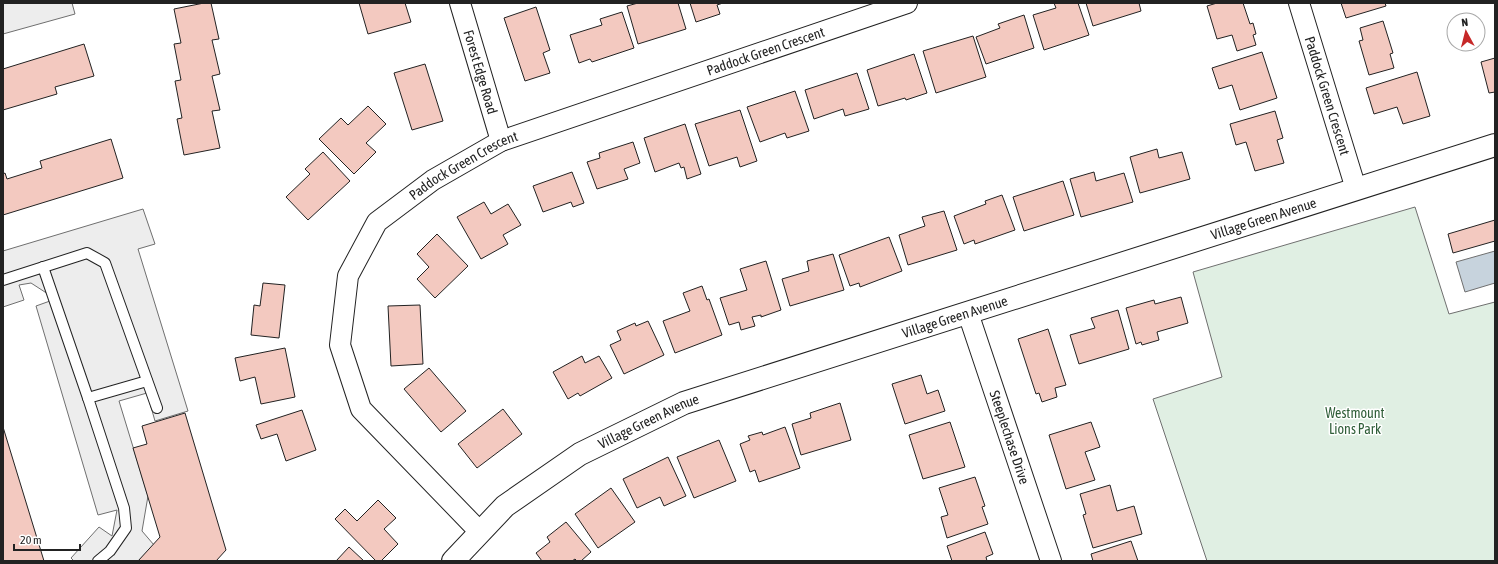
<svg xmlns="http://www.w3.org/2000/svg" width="1498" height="564" viewBox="0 0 1498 564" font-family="'Asap Condensed',sans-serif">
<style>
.green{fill:#e0efe3;stroke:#6f6f6f}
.parking{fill:#ededed;stroke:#6f6f6f}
.water{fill:#c7d3dd;stroke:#6f6f6f}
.building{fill:#f3c9c0;stroke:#222}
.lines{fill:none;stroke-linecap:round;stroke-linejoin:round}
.lane-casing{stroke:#222;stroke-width:12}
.street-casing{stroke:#222;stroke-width:22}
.secondary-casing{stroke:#222;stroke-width:24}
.lane{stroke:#fff;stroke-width:10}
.street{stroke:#fff;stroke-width:20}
.secondary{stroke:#fff;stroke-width:22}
.labels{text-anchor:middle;stroke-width:3;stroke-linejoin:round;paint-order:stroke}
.street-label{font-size:14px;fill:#222;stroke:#fff}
.park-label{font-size:14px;fill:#2f5e38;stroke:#fff}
</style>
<rect width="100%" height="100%" fill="#fff"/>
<polygon class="green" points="1415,207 1449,314 1495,302 1495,561 1207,561 1153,399 1222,377 1193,272"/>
<g class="parking">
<polygon points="3,3 72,3 75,14 3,34"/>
<polygon points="143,209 155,244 138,249 188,411 155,421 147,393 119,401 148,496 142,531 154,545 138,561 74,561 71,558 99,527 112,536 117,510 98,515 36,306 50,301 48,294 31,283 19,285 24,300 3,307 3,251"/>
</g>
<polygon class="water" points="1495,251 1495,283 1465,292 1456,262"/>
<g class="building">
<polygon points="204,3 211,3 219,39 212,40 220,74 212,76 220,110 212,111 220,148 184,155 177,119 182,118 175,81 181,80 174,44 181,43 174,9"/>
<polygon points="359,3 405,3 411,22 368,34"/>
<polygon points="638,3 678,3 686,29 638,44 627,6"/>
<polygon points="690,3 723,3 717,5 720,14 696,22"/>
<polygon points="1054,3 1078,3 1089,35 1044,50 1033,15 1056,8"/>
<polygon points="1086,3 1139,3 1141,11 1093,26"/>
<polygon points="1217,3 1243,3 1250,24 1253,23 1256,34 1253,35 1256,45 1237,51 1232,35 1217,39 1207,6"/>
<polygon points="1341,3 1385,3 1386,6 1346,18"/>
<polygon points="536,7 550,50 543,53 550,73 525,81 504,18"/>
<polygon points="622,12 634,48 592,62 590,59 579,63 570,35 602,25 600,19"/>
<polygon points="1024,15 1034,48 986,64 976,37 1000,28 998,24"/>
<polygon points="1383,21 1393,53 1390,54 1394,68 1369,75 1359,41 1363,40 1360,28"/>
<polygon points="973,36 986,77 936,93 923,51"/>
<polygon points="84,44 94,76 55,87 57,94 3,110 3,69"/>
<polygon points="1262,52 1277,98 1240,110 1232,85 1219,89 1212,68"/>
<polygon points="914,54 927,93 906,100 905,98 878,106 867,70"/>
<polygon points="1495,58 1495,92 1489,93 1481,62"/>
<polygon points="425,64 443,121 412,130 394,73"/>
<polygon points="1417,72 1430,116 1403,124 1397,107 1374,114 1366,88"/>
<polygon points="857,73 869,109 845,116 843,109 814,119 805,90"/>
<polygon points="795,91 809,131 787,138 785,133 760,142 747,107"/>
<polygon points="368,106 386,124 366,143 376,152 354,174 319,139 341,118 348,125"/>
<polygon points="740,110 757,161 740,167 737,157 709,166 695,124"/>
<polygon points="1275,111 1283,138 1277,140 1284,163 1255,171 1246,142 1236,145 1230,124"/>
<polygon points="685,124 701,174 687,179 684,167 681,168 679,163 655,172 644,138"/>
<polygon points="111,139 123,178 3,215 3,174 5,173 7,179 42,168 40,161"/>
<polygon points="633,142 640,163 624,169 628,179 597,189 587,162 600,158 599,153"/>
<polygon points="1157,149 1159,158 1182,152 1190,179 1140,193 1130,157"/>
<polygon points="323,152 350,181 308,220 286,197 310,174 305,169"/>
<polygon points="572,172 584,203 573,207 571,202 543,212 533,186"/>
<polygon points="1094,172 1096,181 1124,173 1133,202 1081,217 1070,179"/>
<polygon points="1063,181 1074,215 1024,231 1013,197"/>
<polygon points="1002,195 1015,230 975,244 974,240 964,244 954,216 986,204 985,201"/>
<polygon points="484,202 491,214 508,204 521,225 503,235 508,244 481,259 457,217"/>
<polygon points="944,211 957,250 908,265 899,235 925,226 922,217"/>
<polygon points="1495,220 1495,241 1453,253 1448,234"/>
<polygon points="437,234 468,266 435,298 417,279 429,267 417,254"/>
<polygon points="889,237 902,271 860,287 859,283 850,286 839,255"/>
<polygon points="833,254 844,290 790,306 782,279 809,271 807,261"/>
<polygon points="766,261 781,310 761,317 761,315 752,317 755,326 741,330 739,322 729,325 720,298 747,290 740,269"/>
<polygon points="263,283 285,285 279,338 251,335 254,305 260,306"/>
<polygon points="702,286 707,300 709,299 722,335 675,353 663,321 690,311 683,293"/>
<polygon points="1181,297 1188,323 1157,332 1159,340 1142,345 1141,342 1136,344 1126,308 1154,300 1155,304"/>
<polygon points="420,305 423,364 391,366 388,306"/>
<polygon points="1118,310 1129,349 1079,364 1070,335 1095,328 1091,318"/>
<polygon points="648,321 664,355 624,374 610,345 621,340 617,331 635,323 636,326"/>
<polygon points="1048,329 1066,385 1055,388 1057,397 1042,402 1039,393 1036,394 1018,339"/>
<polygon points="285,348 295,397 261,404 255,377 240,381 235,358"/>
<polygon points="582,356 585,363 599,356 612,378 580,396 578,393 568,399 553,372"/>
<polygon points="429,368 466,411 441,432 404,389"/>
<polygon points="921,375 927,394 938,390 945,411 905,424 892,384"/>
<polygon points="840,403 851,440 801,455 792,424 811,418 810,413"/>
<polygon points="503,409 522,434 477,468 458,444"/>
<polygon points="302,410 316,450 286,461 277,434 261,439 256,425"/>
<polygon points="185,413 226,550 216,561 138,561 160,537 133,448 147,444 142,426"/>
<polygon points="950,422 965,467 923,479 909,435"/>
<polygon points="1091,422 1100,447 1085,452 1095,480 1066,489 1049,435"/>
<polygon points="3,427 44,561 3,561"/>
<polygon points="785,427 800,468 759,482 755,470 750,472 740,444 750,440 748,436 762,432 763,435"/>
<polygon points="719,440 736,481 694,498 677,457"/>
<polygon points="668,457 686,496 664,506 660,497 637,508 623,479"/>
<polygon points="975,477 985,506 982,507 988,524 947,538 941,517 948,515 939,488"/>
<polygon points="1110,485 1117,511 1134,506 1142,534 1093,548 1083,515 1086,514 1080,494"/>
<polygon points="611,488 635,522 598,548 575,514"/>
<polygon points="378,500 396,518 384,529 398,544 381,561 376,561 335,519 345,509 357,521"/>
<polygon points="566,522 591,552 581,561 577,561 575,559 572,561 542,561 536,553 550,542 547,537"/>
<polygon points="985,532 993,554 986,557 987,561 952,561 947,546"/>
<polygon points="1131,541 1138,561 1093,561 1091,554"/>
<polygon points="349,547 364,561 336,561"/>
</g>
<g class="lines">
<defs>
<g id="lane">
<polyline points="43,267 88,398"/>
<polyline points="3,280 87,253 105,263 157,408"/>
<polyline points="98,561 110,551 126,528 124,508 88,398 147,381"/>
</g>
<g id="street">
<path id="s1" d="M460 3 501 141"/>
<path id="s2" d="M1299 3 1356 189"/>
<path id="s3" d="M968 313 1051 561"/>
<path id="s4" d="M480 532 361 409 340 345 348 276 377 222 433 180 501 141 907 3"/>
</g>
<g id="secondary">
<path id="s5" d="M453 561 505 506 580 454 684 403 1495 145"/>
</g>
</defs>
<use href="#lane" class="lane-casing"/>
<use href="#street" class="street-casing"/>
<use href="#secondary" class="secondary-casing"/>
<use href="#lane" class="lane"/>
<use href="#street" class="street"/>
<use href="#secondary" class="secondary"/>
</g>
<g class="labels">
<g class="street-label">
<text dy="5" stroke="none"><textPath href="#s4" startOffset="797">Paddock Green Crescent</textPath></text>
<text dy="5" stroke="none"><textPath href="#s1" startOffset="72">Forest Edge Road</textPath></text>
<text dy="5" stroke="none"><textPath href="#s2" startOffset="97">Paddock Green Crescent</textPath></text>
<text dy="5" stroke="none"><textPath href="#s4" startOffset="473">Paddock Green Crescent</textPath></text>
<text dy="5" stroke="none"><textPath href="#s5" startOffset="891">Village Green Avenue</textPath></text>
<text dy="5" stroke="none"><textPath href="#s5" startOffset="567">Village Green Avenue</textPath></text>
<text dy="5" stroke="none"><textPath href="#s5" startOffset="243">Village Green Avenue</textPath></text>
<text dy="5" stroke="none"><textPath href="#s3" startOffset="131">Steeplechase Drive</textPath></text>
</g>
<g class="park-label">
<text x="1355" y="418">Westmount<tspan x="1355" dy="16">Lions Park</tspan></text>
</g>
</g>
<rect width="1498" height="564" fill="none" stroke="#222222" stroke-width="8"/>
<g transform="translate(1466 32) rotate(353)"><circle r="19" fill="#ffffff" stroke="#a7a7a7"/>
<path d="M0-3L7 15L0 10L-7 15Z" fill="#c62828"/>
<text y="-6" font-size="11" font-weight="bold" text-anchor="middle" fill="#222222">N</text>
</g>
<path d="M14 544v6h66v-6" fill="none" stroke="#222222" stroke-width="2"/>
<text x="20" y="544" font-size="12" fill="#222222" stroke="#ffffff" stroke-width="3" paint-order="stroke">20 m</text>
</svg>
